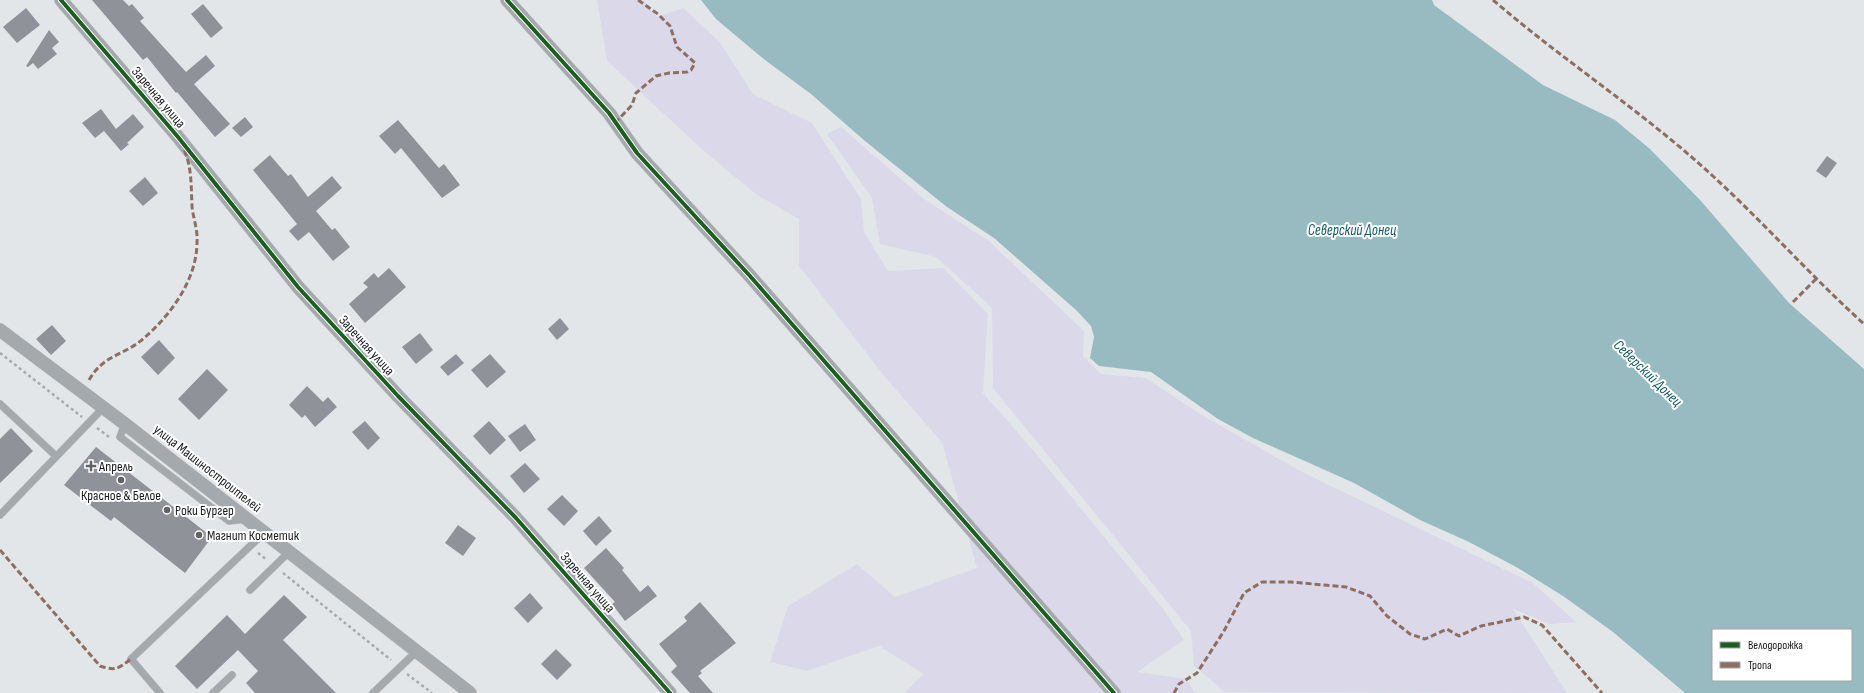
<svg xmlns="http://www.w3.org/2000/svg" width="1864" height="693" viewBox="0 0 1864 693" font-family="'Sofia Sans Condensed',sans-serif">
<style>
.green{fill:#dbd8ea}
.water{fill:#98bbc1;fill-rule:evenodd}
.building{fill:#90929a}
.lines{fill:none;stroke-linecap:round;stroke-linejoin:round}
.service-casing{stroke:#c0c1c3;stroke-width:8}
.minor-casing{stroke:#c0c1c3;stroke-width:14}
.path{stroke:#a6aaad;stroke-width:2.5;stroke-dasharray:3 3;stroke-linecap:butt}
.service{stroke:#a3a9ac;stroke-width:7}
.minor{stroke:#a3a9ac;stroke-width:13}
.quiet{stroke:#8d6e63;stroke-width:3;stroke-dasharray:6 3;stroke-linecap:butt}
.cycleway-casing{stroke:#fff;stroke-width:6}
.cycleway{stroke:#1b5e20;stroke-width:4}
.poi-dot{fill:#606264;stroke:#fff;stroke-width:1.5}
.labels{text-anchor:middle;stroke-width:4;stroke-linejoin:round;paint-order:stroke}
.street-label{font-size:14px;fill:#1a1b1d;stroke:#fff}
.poi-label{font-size:14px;fill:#1a1b1d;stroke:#fff;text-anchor:start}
.water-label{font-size:15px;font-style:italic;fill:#145962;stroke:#fff}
</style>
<rect width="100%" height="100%" fill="#e3e6e9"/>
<g class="green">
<polygon points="597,0 643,0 657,17 683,8 719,41 753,94 812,123 861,199 864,232 888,271 943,268 988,314 983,393 1038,456 1164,610 1184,640 1137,672 1187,679 1195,693 904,693 924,674 879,646 807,671 770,662 788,606 857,564 895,597 977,568 942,442 888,381 799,266 799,219 757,195 704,151 607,61"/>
<polygon points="841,127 923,198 990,242 1084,331 1083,356 1101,374 1146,378 1200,414 1304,473 1533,583 1576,622 1550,624 1513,609 1567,693 1225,692 1194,666 1191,631 993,388 992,308 936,257 880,244 872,198 827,134"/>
</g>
<path class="water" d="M701 0H1432L1434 5 1543 85 1615 120 1650 149 1701 201 1789 303 1864 369V693H1685L1613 632 1563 596 1518 568 1469 542 1420 520 1354 483 1253 438 1218 419 1151 372 1099 366 1090 358 1094 337 1091 326 1076 310 994 238 947 207 865 141 811 94 765 60 716 19ZM1713 630H1851V680H1713Z"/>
<g class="building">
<polygon points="92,0 123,0 129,6 132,4 144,18 140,21 186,72 206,55 215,66 194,84 230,124 215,137 177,92 176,93 147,57 143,60"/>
<polygon points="203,4 223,28 211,38 191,14"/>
<polygon points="26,8 40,25 17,43 3,27"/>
<polygon points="49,30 59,42 52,48 57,54 38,69 33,63 28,67 26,66"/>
<polygon points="101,109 116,129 133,114 144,127 127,143 129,144 121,151 104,131 95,138 82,123"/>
<polygon points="245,117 253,127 241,137 232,128"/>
<polygon points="398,120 439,168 444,164 460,185 442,198 401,148 395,154 379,136"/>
<polygon points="270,155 288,176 291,174 308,197 332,176 342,188 316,211 332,230 335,228 350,247 333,261 309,232 298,241 289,231 297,224 253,170"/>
<polygon points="1827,156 1837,163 1826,178 1816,171"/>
<polygon points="145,177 158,193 143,206 129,191"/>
<polygon points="389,268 406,287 365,323 349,304 368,287 363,283 374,273 378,278"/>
<polygon points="560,318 569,329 557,340 548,329"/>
<polygon points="52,325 66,341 51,355 36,339"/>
<polygon points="420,333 433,350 416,364 402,347"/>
<polygon points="159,340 175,358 158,375 141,357"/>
<polygon points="456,354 464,363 448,376 440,367"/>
<polygon points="490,354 506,372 487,388 471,370"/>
<polygon points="207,369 228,390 199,420 178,399"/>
<polygon points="307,386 323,402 328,397 337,407 315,427 305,415 302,418 289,405"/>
<polygon points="365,421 380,438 368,450 352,432"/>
<polygon points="489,421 506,440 490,455 473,436"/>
<polygon points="525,424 536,440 520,452 508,436"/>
<polygon points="11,428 33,451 0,483 0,439"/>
<polygon points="96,447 212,537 185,573 114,517 111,521 64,485"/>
<polygon points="525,463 540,479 524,493 510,476"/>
<polygon points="562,495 578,511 564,526 547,509"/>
<polygon points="599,516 612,531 596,546 583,531"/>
<polygon points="458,525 476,538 463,556 445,543"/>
<polygon points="606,548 624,568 622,570 640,592 648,585 657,596 625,621 612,604 615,602 584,568"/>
<polygon points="530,593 543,608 528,623 514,608"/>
<polygon points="284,595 307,617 283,640 336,693 255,693 246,683 258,671 238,650 197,689 175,666 227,615 245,634"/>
<polygon points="700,602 736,643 700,671 702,673 698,676 713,693 690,693 671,672 677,666 659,644 687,621 684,617"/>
<polygon points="556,649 572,665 557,680 541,664"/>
</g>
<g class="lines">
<defs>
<g id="service">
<polyline points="0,404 56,456"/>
<polyline points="125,424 120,437 229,521 245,519"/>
<polyline points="0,515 104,407"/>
<polyline points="250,590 290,551"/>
<polyline points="160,693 131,659 265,532"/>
<polyline points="213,693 232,675"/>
<polyline points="373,693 416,652"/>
</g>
<g id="minor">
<polyline points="61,0 178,137 298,287 398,396 516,518 670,693"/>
<polyline points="507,0 609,113 637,153 750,276 1114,693"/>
<polyline points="0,330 125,424 470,693"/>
</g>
</defs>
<use href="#service" class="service-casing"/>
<use href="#minor" class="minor-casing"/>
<g class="path">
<polyline points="0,353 82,417"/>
<polyline points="97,428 109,437"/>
<polyline points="232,532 242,540"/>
<polyline points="258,553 267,560"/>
<polyline points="283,573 391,660"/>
<polyline points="407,674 432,693"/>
</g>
<use href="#service" class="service"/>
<use href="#minor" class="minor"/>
<g class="quiet">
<path d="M1493 0C1565 62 1645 113 1715 178 1766 225 1812 277 1864 324"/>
<polyline points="615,123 632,105 636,93 656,76 669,73 687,72 691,70 695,63 677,47 670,26 658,14 638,0"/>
<polyline points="1793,302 1816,279"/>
<path d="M89 380C104 354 124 356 144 338 171 315 197 279 197 242 198 230 193 218 192 206 191 186 192 168 184 149"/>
<path d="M0 550 100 666C116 671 118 669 131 659"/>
<polyline points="1174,693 1179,684 1197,673 1224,631 1244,593 1262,582 1291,582 1346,587 1370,596 1387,616 1410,634 1425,639 1447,629 1459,636 1481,626 1524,617 1542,625 1602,693"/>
</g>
<defs>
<g id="cycleway">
<polyline points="61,0 178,137 298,287 398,396 516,518 670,693"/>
<polyline points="507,0 609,113 637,153 750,276 1114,693"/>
</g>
</defs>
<use href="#cycleway" class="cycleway-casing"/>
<use href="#cycleway" class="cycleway"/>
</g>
<g class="poi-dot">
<path d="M89 460h4v4h4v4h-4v4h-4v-4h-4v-4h4z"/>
<circle cx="121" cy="480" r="4"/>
<circle cx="167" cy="510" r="4"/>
<circle cx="199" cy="535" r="4"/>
</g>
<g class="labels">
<g class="street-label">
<text transform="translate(159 97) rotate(50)" y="5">Заречная улица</text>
<text transform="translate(367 345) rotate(48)" y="5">Заречная улица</text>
<text transform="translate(208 468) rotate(38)" y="5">улица Машиностроителей</text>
<text transform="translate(588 582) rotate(49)" y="5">Заречная улица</text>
</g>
<g class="poi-label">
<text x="99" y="471">Апрель</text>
<text x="121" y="500" text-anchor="middle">Красное &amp; Белое</text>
<text x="175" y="515">Роки Бургер</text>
<text x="207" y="540">Магнит Косметик</text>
</g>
<g class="water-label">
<text x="1352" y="235">Северский Донец</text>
<text transform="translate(1648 373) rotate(44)" y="5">Северский Донец</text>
</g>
</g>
<rect x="1712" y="629" width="140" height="52" fill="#ffffff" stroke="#a3a4a5"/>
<rect x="1720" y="642" width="20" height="6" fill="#1b5e20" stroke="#a3a4a5"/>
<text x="1748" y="649" font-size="12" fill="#1a1b1d">Велодорожка</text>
<rect x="1720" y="662" width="20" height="6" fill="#8d6e63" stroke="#a3a4a5"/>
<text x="1748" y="669" font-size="12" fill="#1a1b1d">Тропа</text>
</svg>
